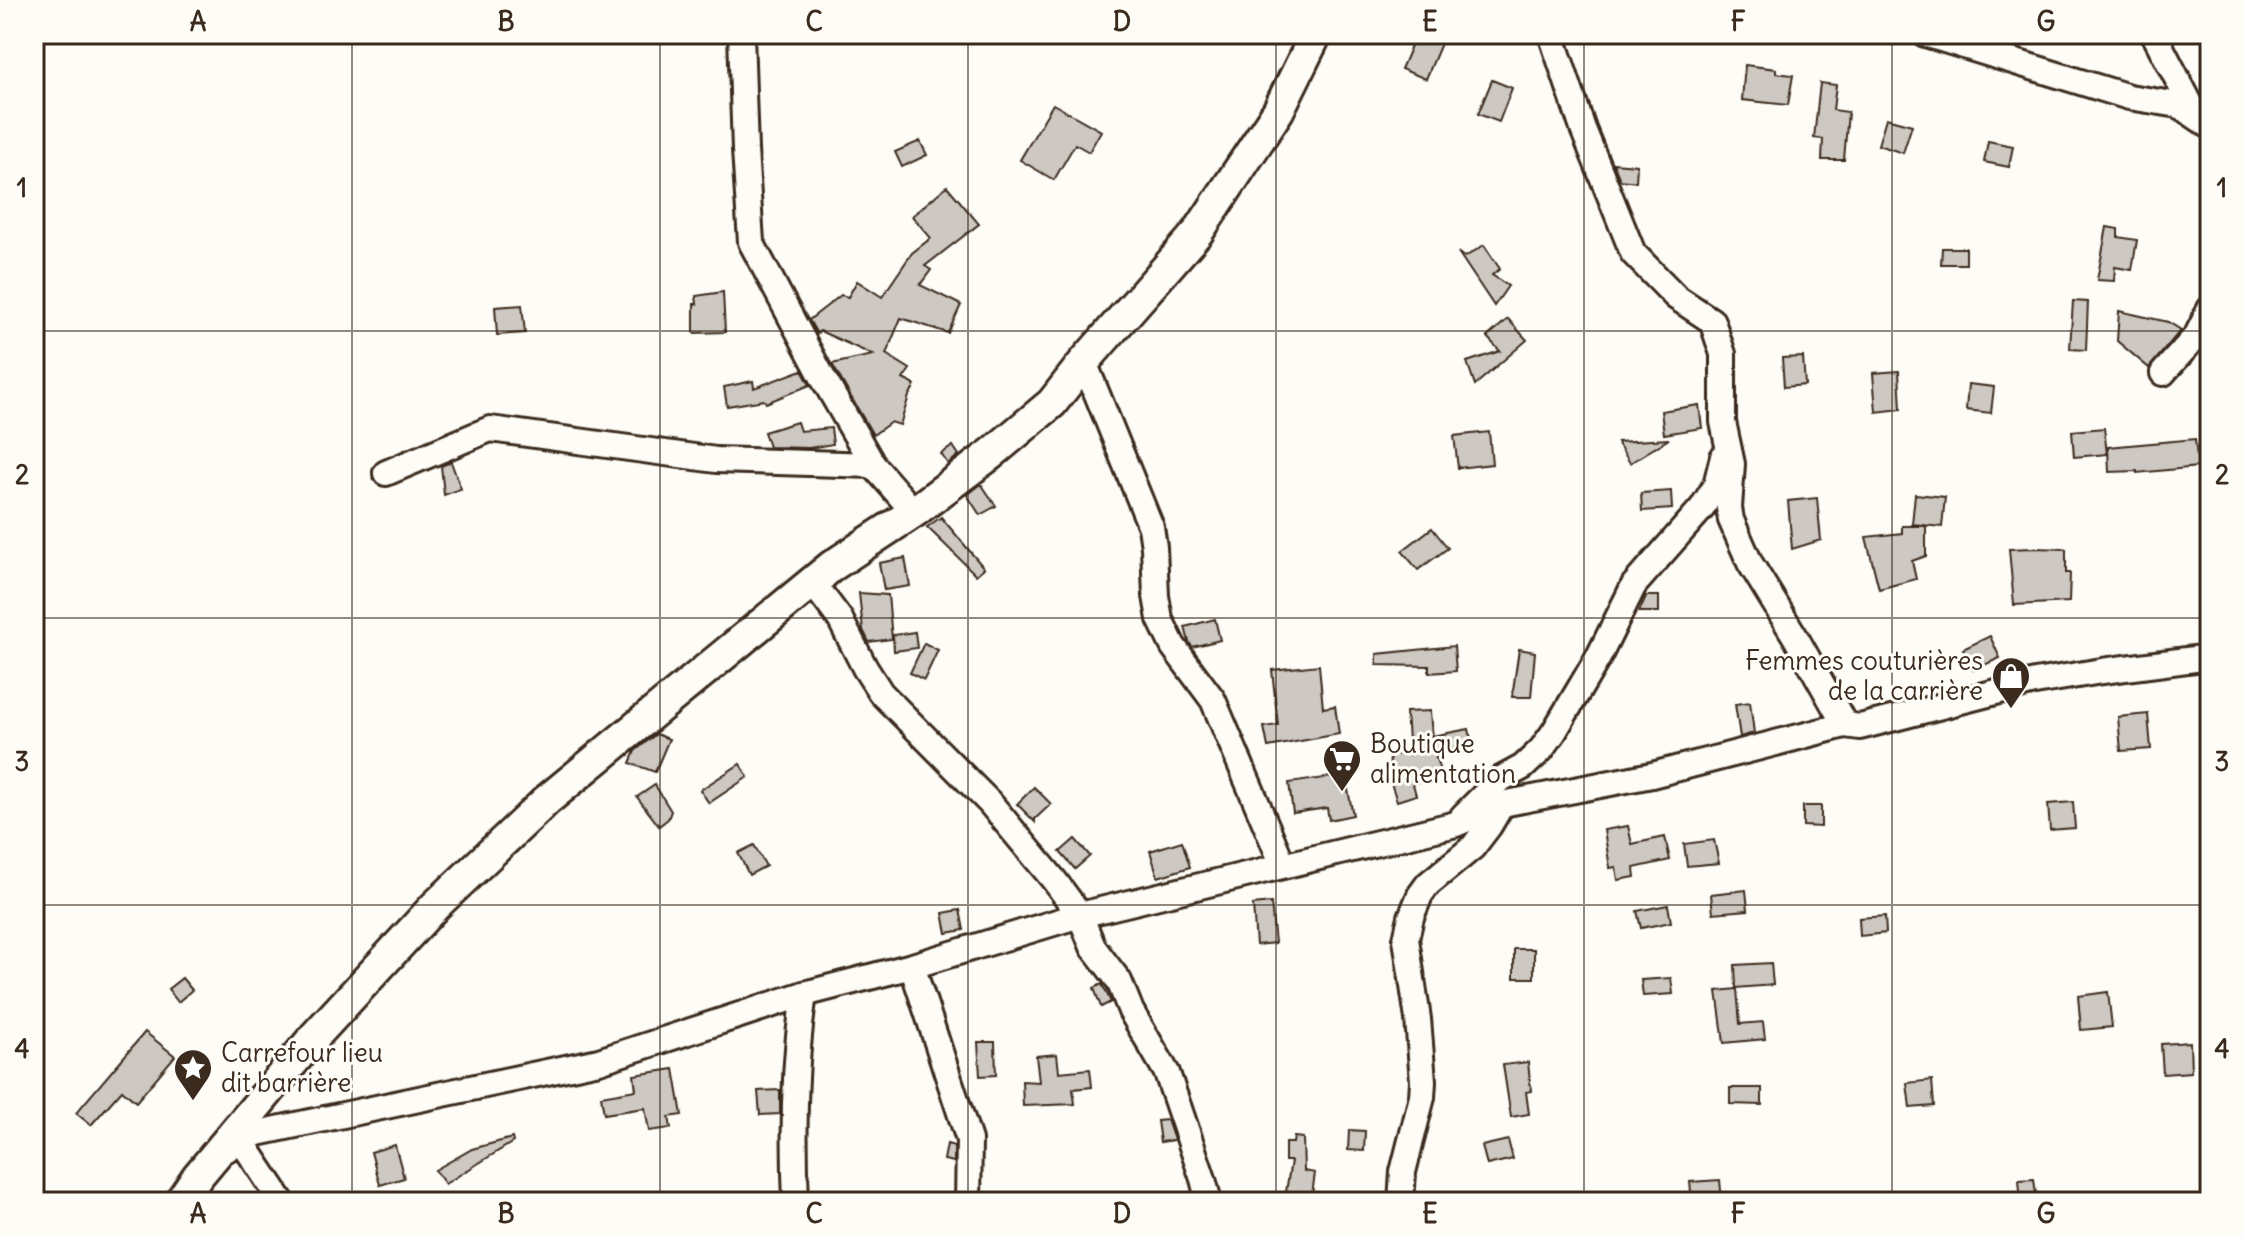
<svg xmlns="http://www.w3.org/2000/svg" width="2244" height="1236" viewBox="0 0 2244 1236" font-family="Delius,sans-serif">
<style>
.building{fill:#cdc8c2;stroke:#3b2a1e;stroke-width:2}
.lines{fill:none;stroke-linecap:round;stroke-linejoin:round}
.minor-casing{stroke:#3b2a1e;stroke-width:30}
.major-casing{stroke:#3b2a1e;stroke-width:36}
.minor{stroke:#fdfcf7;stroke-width:24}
.major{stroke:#fdfcf7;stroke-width:30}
.grid{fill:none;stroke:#3b2a1e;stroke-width:2;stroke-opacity:0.55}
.labels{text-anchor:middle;stroke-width:6;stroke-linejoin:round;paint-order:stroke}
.poi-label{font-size:26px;fill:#3b2a1e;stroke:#fdfcf7;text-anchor:start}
.neatline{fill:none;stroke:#3b2a1e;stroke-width:3}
.grid-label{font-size:26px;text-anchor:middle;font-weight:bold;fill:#3b2a1e}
</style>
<rect width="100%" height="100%" fill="#fdfcf7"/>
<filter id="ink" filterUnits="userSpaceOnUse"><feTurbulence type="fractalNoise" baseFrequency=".0125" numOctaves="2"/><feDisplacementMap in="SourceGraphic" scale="16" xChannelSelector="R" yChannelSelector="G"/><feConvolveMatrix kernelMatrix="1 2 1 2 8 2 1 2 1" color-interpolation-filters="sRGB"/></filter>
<g filter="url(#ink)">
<g class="building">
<polygon points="1416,34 1445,34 1426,79 1401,69"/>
<polygon points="1745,65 1776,69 1776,73 1793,75 1788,105 1742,100"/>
<polygon points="1492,80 1512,88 1499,122 1478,114"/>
<polygon points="1820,83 1836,85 1833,110 1848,112 1844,160 1822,160 1823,139 1814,138"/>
<polygon points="1053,104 1101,131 1089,152 1075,144 1054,180 1020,160"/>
<polygon points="1886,118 1912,125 1903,153 1878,145"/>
<polygon points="920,141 927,155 902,167 895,152"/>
<polygon points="1988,141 2013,146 2009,167 1984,162"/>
<polygon points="1613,163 1637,165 1636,182 1620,180"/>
<polygon points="947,186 979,224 925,266 931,270 920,285 961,305 948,333 901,318 886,354 910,369 903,379 915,385 909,396 900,425 891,422 873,435 832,364 873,355 820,331 817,334 809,320 841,295 848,297 857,281 882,297 912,253 931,238 912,216"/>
<polygon points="2107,227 2118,229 2118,237 2137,240 2132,270 2115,267 2114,281 2097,280"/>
<polygon points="1484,245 1500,269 1492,275 1508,286 1494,306 1458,252 1465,257"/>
<polygon points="1942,248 1966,248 1966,264 1941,264"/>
<polygon points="723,292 725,332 694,333 694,304 697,304 696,296"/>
<polygon points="2073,301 2088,302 2086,350 2070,349"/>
<polygon points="522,305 525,333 497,335 495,307"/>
<polygon points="2119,311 2168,322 2181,330 2149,368 2117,341"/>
<polygon points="1508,319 1527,340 1475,385 1467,362 1500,351 1487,337"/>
<polygon points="1803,357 1805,385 1784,387 1782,358"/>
<polygon points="802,370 810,385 766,403 764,400 727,406 724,387 753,381 754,388"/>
<polygon points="1899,371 1901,409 1876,412 1873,373"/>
<polygon points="1968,384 1994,387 1991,413 1966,410"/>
<polygon points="1699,405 1702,428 1664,434 1661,411"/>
<polygon points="797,422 800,431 831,428 833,444 809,448 769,447 764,432"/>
<polygon points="2104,428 2107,454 2074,457 2072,431"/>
<polygon points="1489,432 1492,464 1458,468 1454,436"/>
<polygon points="1669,439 1630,463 1617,442"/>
<polygon points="2195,439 2198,467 2137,473 2137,471 2109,472 2108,447"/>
<polygon points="953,446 959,455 948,464 941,454"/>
<polygon points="451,462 461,489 444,495 441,466"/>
<polygon points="980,485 982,485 996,506 980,515 967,495"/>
<polygon points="1671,491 1672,509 1642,511 1641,493"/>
<polygon points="1915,494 1945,497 1942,527 1912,524"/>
<polygon points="1817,498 1821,540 1792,549 1788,501"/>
<polygon points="941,517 984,568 976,575 927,527"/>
<polygon points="1902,526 1926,526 1926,556 1912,561 1916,579 1879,589 1866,537 1902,533"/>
<polygon points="1432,528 1448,548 1418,570 1402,551"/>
<polygon points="2033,548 2066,549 2066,573 2070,573 2069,602 2014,605 2009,549"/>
<polygon points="905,558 910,586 884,590 879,563"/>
<polygon points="859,593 888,595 892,639 869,642 863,630"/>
<polygon points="1646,596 1659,596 1659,612 1639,612"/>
<polygon points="1215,619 1220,640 1192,647 1189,642 1185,627"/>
<polygon points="915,632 917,648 894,651 893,635"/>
<polygon points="1990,636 2000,658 1973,670 1963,649"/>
<polygon points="924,643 938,650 924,680 910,673"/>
<polygon points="1454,646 1456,671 1429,673 1429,666 1377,665 1377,654"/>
<polygon points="1519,649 1535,652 1531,697 1512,697"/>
<polygon points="1319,665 1323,708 1335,706 1339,734 1268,747 1264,727 1278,725 1272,670"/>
<polygon points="1750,702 1754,733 1740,737 1735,704"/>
<polygon points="1430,711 1432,736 1469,729 1472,744 1434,751 1441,775 1413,784 1416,795 1397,801 1389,777 1390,754 1409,755 1406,712"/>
<polygon points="2148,714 2151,749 2121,751 2118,717"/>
<polygon points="656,734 669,739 655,772 630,763 635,751"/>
<polygon points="740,764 748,777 709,803 700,790"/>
<polygon points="1345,775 1353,815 1329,820 1327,808 1293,813 1289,783"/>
<polygon points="655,785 671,811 668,819 659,826 637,797"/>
<polygon points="1034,787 1051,804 1035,819 1035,822 1017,804"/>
<polygon points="2073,802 2075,828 2050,830 2048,804"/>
<polygon points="1803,806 1821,806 1821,827 1803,826"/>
<polygon points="1628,826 1632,844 1665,837 1670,860 1634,868 1635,877 1618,880 1616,867 1610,868 1604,830"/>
<polygon points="1075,839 1090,856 1075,869 1060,852"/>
<polygon points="1714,840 1719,863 1687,866 1684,844"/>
<polygon points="1182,841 1190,867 1158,877 1150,851"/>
<polygon points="754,845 766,866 749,875 738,853"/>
<polygon points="1746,890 1748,910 1713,913 1711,894"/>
<polygon points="1271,903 1275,943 1256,945 1253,905"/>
<polygon points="1668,905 1671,922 1641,928 1637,911"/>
<polygon points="960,910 964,930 947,933 943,913"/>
<polygon points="1885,916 1886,933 1860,936 1859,918"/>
<rect x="1514" y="949" width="20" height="29"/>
<polygon points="1771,963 1773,985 1736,988 1735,965"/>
<polygon points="182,978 192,990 178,1002 168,989"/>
<polygon points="1671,978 1673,994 1643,996 1641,980"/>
<polygon points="1102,984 1111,1002 1101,1007 1094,988"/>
<polygon points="1737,989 1740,1024 1763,1022 1765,1039 1724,1043 1717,991"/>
<polygon points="2108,992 2112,1027 2081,1030 2078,996"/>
<polygon points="145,1032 175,1056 136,1102 122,1090 91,1125 76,1113"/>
<polygon points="978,1042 995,1042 996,1075 980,1076"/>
<polygon points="2190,1042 2191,1072 2163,1074 2161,1044"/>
<polygon points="1057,1054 1059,1072 1090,1069 1092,1087 1073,1089 1075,1104 1023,1106 1022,1081 1039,1082 1036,1056"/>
<polygon points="1528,1062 1531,1091 1526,1092 1529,1114 1511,1117 1503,1065"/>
<polygon points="674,1069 682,1115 669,1117 671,1128 649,1131 645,1108 604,1114 601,1096 636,1090 634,1075"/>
<polygon points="1932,1080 1934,1106 1910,1108 1907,1083"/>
<polygon points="1730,1088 1762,1088 1762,1105 1730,1104"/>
<polygon points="780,1090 780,1114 760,1115 758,1091"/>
<polygon points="1167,1120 1174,1140 1160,1142 1157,1121"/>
<polygon points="1349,1130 1365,1131 1364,1151 1348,1150"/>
<polygon points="1294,1137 1303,1138 1304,1171 1315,1173 1312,1195 1286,1192 1291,1161 1285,1161 1285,1143 1293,1143"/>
<polygon points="512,1138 513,1142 445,1184 435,1170 472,1149"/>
<polygon points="1508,1140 1513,1159 1487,1165 1482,1146"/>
<polygon points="947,1144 954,1146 954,1162 944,1160"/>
<polygon points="395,1145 404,1178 380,1185 371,1152"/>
<polygon points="2034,1179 2037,1202 2021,1202 2019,1180"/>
<polygon points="1720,1180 1722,1201 1692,1202 1690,1182"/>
</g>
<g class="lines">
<defs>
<g id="minor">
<polyline points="741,34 745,150 751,242 823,378 873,465 914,512"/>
<polyline points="1551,34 1583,129 1633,253 1676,297 1712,321 1723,354 1723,422 1732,464 1729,508 1731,520 1750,563 1796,638 1845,725"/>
<polyline points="1925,34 2129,97 2179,105 2210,126"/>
<polyline points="2154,34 2196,115"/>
<polyline points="1084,362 1151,527 1154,547 1156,596 1160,619 1173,646 1213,700 1283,865"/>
<polyline points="2163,373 2197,335 2210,309"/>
<polyline points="386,473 490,429 716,460 873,465"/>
<polyline points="831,567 816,587 840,619 865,668 881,693 990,803 1054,880 1080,915 1093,947 1119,981 1131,1011 1167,1073 1203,1179 1209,1202"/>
<polyline points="1463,816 1499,780 1523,767 1541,750 1554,732 1599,656 1634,585 1702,508 1716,485 1723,457"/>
<polyline points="912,966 969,1140 968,1202"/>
<polyline points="239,1137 282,1202"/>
<polyline points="227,1149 239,1137 599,1061 804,994 912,966 1080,915 1456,824 1502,804 1652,775 1845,725 1860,727 2035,682 2102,671 2210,657"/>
<path d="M796 1202C793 1133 794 1062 804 994"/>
<polyline points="1401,1202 1403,1172 1422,1097 1423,1081 1418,1019 1406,939 1411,917 1420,895 1428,884 1473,847 1489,826 1502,804"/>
</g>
<polyline id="major" points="180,1202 197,1177 314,1037 435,906 547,800 832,566 914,512 991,454 1052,403 1084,362 1198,232 1278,111 1316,34"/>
</defs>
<use href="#minor" class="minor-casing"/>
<use href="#major" class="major-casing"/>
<use href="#minor" class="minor"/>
<use href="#major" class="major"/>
</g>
</g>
<path class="grid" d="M352 34V1202M660 34V1202M968 34V1202M1276 34V1202M1584 34V1202M1892 34V1202M34 331H2210M34 618H2210M34 905H2210"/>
<defs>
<symbol id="shop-pin" viewBox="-11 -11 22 30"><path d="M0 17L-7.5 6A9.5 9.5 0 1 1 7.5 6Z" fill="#3b2a1e" stroke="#fdfcf7"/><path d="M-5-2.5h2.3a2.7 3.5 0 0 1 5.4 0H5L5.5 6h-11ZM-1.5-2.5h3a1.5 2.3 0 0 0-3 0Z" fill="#fff"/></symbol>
<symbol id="supermarket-pin" viewBox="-11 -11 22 30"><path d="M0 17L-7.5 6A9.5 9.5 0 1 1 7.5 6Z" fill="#3b2a1e" stroke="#fdfcf7"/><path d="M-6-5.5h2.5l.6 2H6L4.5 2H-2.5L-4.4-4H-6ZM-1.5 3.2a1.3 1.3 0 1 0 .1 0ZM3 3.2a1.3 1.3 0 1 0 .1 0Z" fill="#fff"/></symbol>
<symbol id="sight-pin" viewBox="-11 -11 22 30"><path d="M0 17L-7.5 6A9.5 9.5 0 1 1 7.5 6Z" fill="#3b2a1e" stroke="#fdfcf7"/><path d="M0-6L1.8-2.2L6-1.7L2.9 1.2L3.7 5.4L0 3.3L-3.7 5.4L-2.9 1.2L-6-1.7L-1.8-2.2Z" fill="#fff"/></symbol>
</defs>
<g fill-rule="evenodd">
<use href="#shop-pin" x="1989" y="654" width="44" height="60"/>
<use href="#supermarket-pin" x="1320" y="737" width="44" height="60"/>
<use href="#sight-pin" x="171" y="1046" width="44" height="60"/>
</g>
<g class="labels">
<g class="poi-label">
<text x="1983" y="670" text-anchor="end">Femmes couturières<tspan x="1983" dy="30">de la carrière</tspan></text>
<text x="1370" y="753">Boutique<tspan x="1370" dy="30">alimentation</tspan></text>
<text x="221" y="1062">Carrefour lieu<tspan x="221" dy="30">dit barrière</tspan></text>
</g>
</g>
<rect width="2244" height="1236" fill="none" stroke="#fdfcf7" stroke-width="88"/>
<rect x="44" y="44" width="2156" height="1148" class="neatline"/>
<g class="grid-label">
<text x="198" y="31">A</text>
<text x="506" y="31">B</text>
<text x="814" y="31">C</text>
<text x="1122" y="31">D</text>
<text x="1430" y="31">E</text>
<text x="1738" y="31">F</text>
<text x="2046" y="31">G</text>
<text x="22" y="197">1</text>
<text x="2222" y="197">1</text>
<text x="22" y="484">2</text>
<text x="2222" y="484">2</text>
<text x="22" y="771">3</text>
<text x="2222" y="771">3</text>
<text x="22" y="1058">4</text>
<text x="2222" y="1058">4</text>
<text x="198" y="1223">A</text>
<text x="506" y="1223">B</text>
<text x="814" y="1223">C</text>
<text x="1122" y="1223">D</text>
<text x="1430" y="1223">E</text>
<text x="1738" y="1223">F</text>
<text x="2046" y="1223">G</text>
</g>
</svg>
